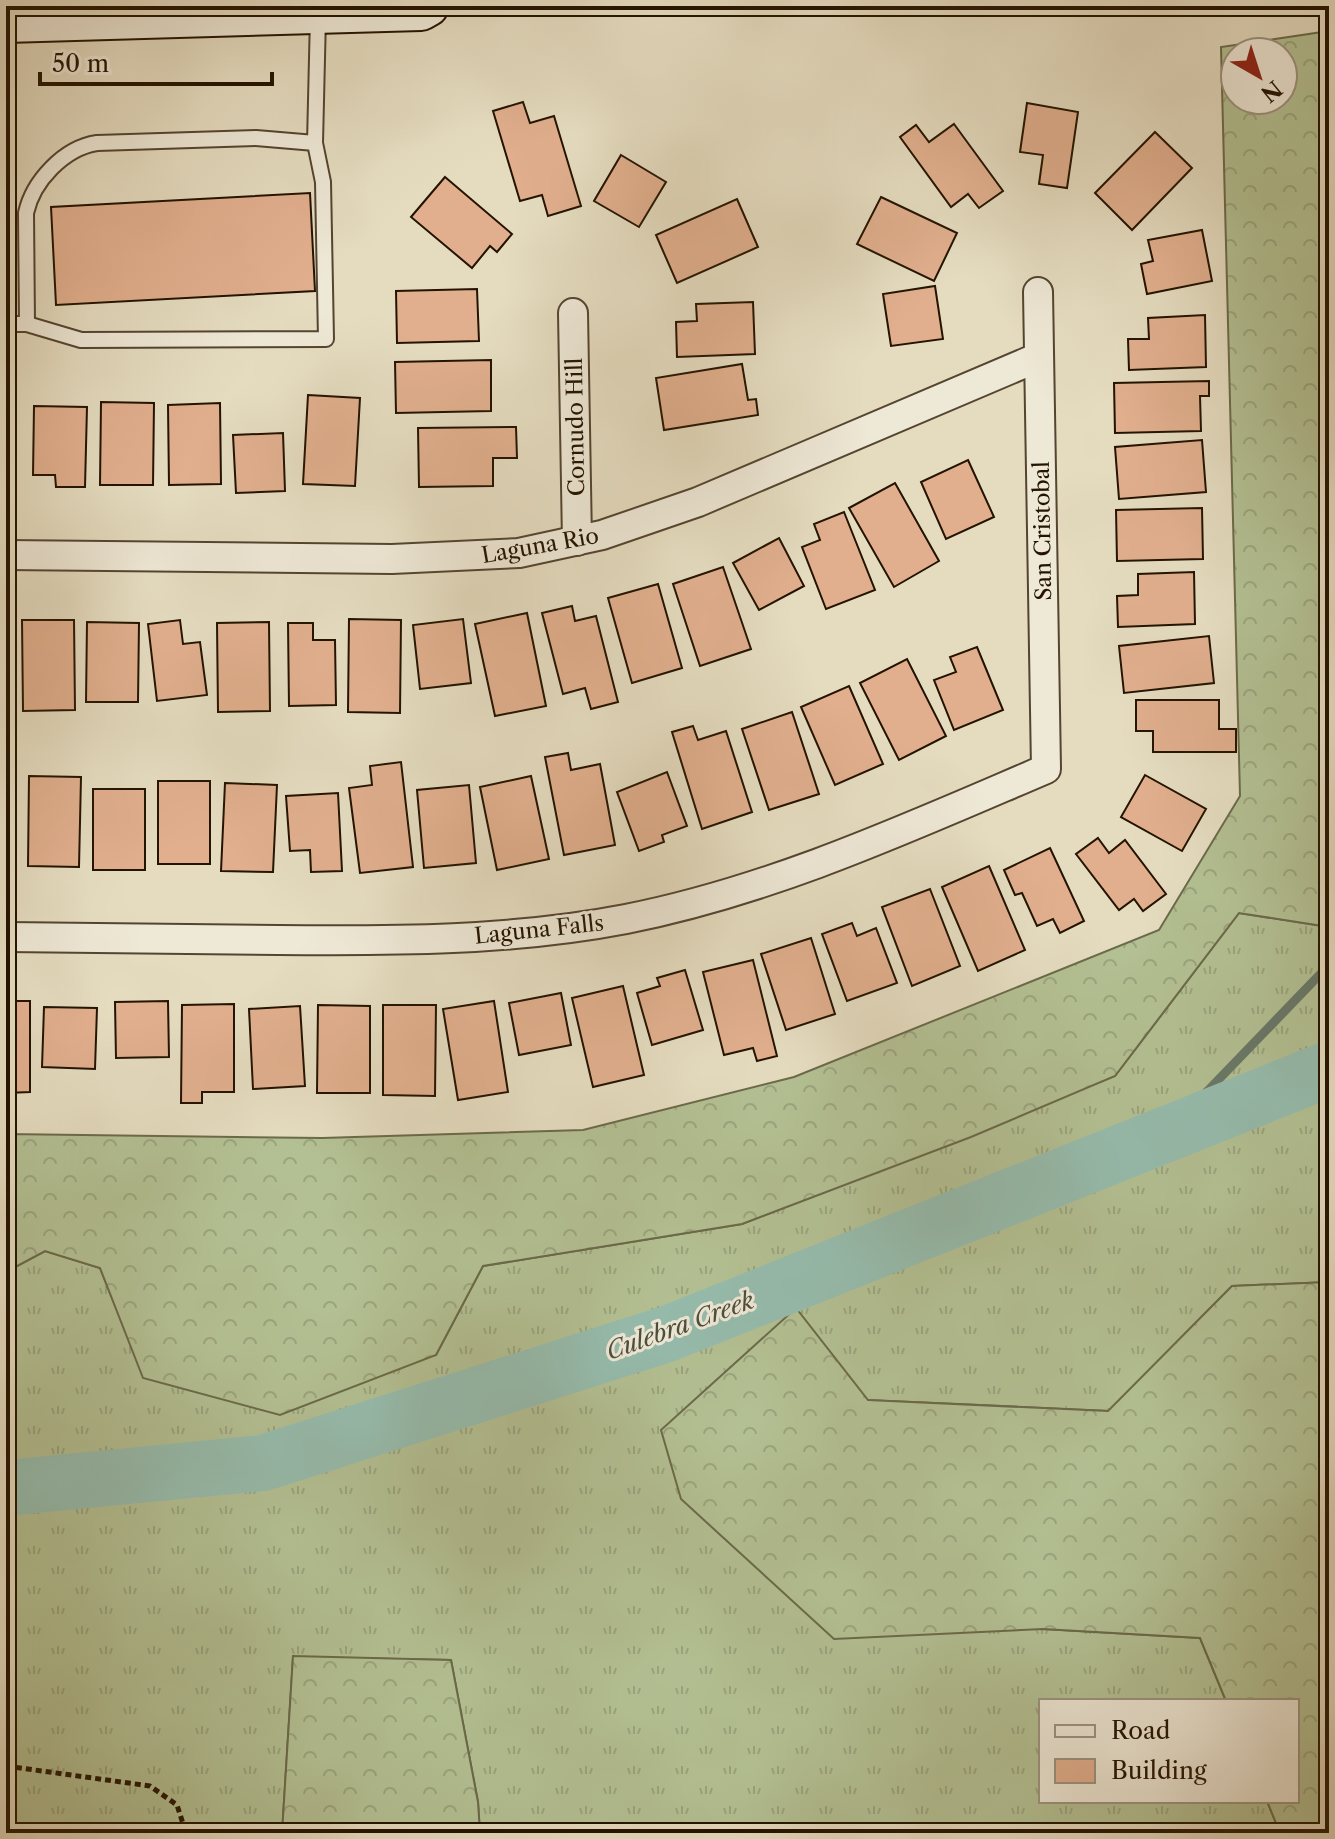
<svg xmlns="http://www.w3.org/2000/svg" width="1335" height="1839" viewBox="0 0 1335 1839" font-family="'Libre Caslon Text',serif">
<style>
.grass{fill:url(#grass-tufts);stroke:#6b6a4a;stroke-width:2}
.forest{fill:url(#forest-crowns);stroke:#6b6a4a;stroke-width:2;fill-rule:evenodd}
.lines{fill:none;stroke-linecap:round;stroke-linejoin:round}
.stream{stroke:#687868;stroke-width:9}
.river{stroke:#96bcad;stroke-width:56}
.building{fill:#e1af8e;stroke:#231300;stroke-width:2}
.service-casing{stroke:#544530;stroke-width:18}
.minor-casing{stroke:#544530;stroke-width:32}
.secondary-casing{stroke:#231300;stroke-width:44}
.path{stroke:#231300;stroke-width:5;stroke-dasharray:6 4;stroke-linecap:butt}
.service{stroke:#eee8d6;stroke-width:14}
.minor{stroke:#eee8d6;stroke-width:28}
.secondary{stroke:#eee8d6;stroke-width:40}
.labels{text-anchor:middle;stroke-width:6;stroke-linejoin:round;paint-order:stroke}
.street-label{font-size:22px;fill:#231300;stroke:#eee8d6}
.water-label{font-size:24px;font-style:italic;fill:#4b4e3d;stroke:#eee8d6}
</style>
<defs>
<pattern id="grass-tufts" width="24" height="20" patternUnits="userSpaceOnUse" patternTransform="scale(2)"><rect width="24" height="20" fill="#b3c093"/><path d="M3 7l-1-3M5 7V3M7 7l1-3M15 17l-1-3M17 17v-4M19 17l1-3" fill="none" stroke="#9aa47d"/></pattern>
<pattern id="forest-crowns" width="20" height="18" patternUnits="userSpaceOnUse" patternTransform="scale(2)"><rect width="20" height="18" fill="#b3c093"/><path d="M2 6a3 3 0 1 1 6 0M12 15a3 3 0 1 1 6 0" fill="none" stroke="#9aa47d"/></pattern>
</defs>
<rect width="100%" height="100%" fill="#e5dcc0"/>
<filter id="stains"><feTurbulence type="fractalNoise" baseFrequency=".0025" numOctaves="4"/><feColorMatrix values="0 0 0 0 .2 0 0 0 0 .09 0 0 0 0 .02 0 0 0 .5 -.17"/></filter>
<radialGradient id="worn" r=".72"><stop offset=".6" stop-color="#630" stop-opacity="0"/><stop offset="1" stop-color="#630" stop-opacity=".3"/></radialGradient>
<polygon class="grass" points="1239,913 1329,927 1329,1282 1232,1286 1109,1411 868,1400 1043,1629 1200,1638 1226,1701 1041,1701 1041,1801 1267,1801 1280,1833 480,1833 478,1802 451,1660 293,1657 282,1833 6,1833 6,1272 45,1251 100,1268 144,1378 436,1355 483,1266 742,1224 1115,1076"/>
<g class="forest">
<path d="M1329 31V927L1239 913 1115 1076 971 1137 742 1224 483 1266 436 1355 280 1415 143 1378 100 1268 45 1251 6 1272V1134L322 1138 583 1130 794 1077 1159 930 1240 796 1221 47ZM1235 52H1283V100H1235Z"/>
<polygon points="1329,1282 1329,1833 1280,1833 1267,1801 1297,1801 1297,1701 1226,1701 1200,1638 1043,1629 834,1639 681,1499 661,1430 796,1308 868,1400 1108,1411 1232,1286"/>
<polygon points="293,1656 451,1660 478,1802 480,1833 282,1833"/>
</g>
<g class="lines">
<polyline class="stream" points="1168,1132 1329,965"/>
<polyline class="river" points="6,1488 263,1463 667,1334 1329,1069"/>
</g>
<g class="building">
<polygon points="523,102 530,123 554,116 581,206 548,216 542,195 520,201 493,111"/>
<polygon points="1027,103 1078,112 1067,188 1039,184 1043,155 1020,152"/>
<polygon points="954,124 1003,191 979,208 968,194 951,207 900,137 916,125 929,142"/>
<polygon points="1155,132 1192,168 1132,230 1095,193"/>
<polygon points="621,155 666,182 639,227 594,201"/>
<polygon points="445,177 512,234 497,252 490,246 472,268 411,217"/>
<polygon points="310,193 315,291 56,305 51,207"/>
<polygon points="881,197 957,233 934,281 857,244"/>
<polygon points="737,199 758,247 677,283 656,235"/>
<polygon points="1202,230 1212,281 1147,294 1141,264 1153,261 1148,240"/>
<polygon points="935,286 943,339 891,346 883,294"/>
<polygon points="477,289 479,341 397,343 396,291"/>
<polygon points="753,302 755,354 677,357 676,322 697,321 696,304"/>
<polygon points="1205,315 1206,367 1129,370 1128,339 1149,339 1148,318"/>
<polygon points="491,360 491,411 396,413 395,362"/>
<polygon points="742,364 748,400 756,399 758,415 664,430 656,378"/>
<polygon points="1209,381 1209,396 1200,396 1201,431 1115,433 1114,383"/>
<polygon points="308,395 360,398 355,486 303,484"/>
<polygon points="101,402 154,403 153,485 100,485"/>
<polygon points="220,403 221,484 169,485 168,405"/>
<polygon points="34,406 87,407 85,487 56,487 55,475 33,475"/>
<polygon points="516,427 517,458 493,458 493,486 419,487 418,428"/>
<polygon points="283,433 285,491 236,493 233,435"/>
<polygon points="1202,440 1206,492 1119,499 1115,447"/>
<polygon points="968,460 994,517 946,539 921,482"/>
<polygon points="895,483 939,561 894,587 849,508"/>
<polygon points="1202,508 1203,559 1117,561 1116,510"/>
<polygon points="844,512 875,590 826,609 802,547 820,540 814,524"/>
<polygon points="779,538 804,586 759,610 733,563"/>
<polygon points="723,567 751,649 700,666 673,584"/>
<polygon points="1194,572 1195,624 1118,627 1117,596 1138,595 1138,574"/>
<polygon points="658,584 682,668 632,683 608,598"/>
<polygon points="572,606 575,621 596,616 618,702 591,709 585,688 563,694 542,613"/>
<polygon points="527,613 546,706 495,716 475,624"/>
<polygon points="349,619 401,620 400,713 348,712"/>
<polygon points="463,619 471,683 420,689 413,625"/>
<polygon points="22,620 74,620 75,710 23,711"/>
<polygon points="180,620 183,644 200,642 207,695 157,701 148,624"/>
<polygon points="87,622 139,623 138,702 86,702"/>
<polygon points="269,622 270,711 218,712 217,623"/>
<polygon points="288,623 313,623 313,640 335,640 336,705 289,706"/>
<polygon points="1209,636 1214,683 1124,693 1119,646"/>
<polygon points="977,647 1003,710 954,730 934,680 956,672 950,657"/>
<polygon points="907,659 946,736 899,760 860,683"/>
<polygon points="849,686 883,764 835,785 801,707"/>
<polygon points="1136,700 1219,700 1219,729 1236,729 1236,752 1153,752 1153,731 1136,731"/>
<polygon points="792,712 819,794 769,810 742,729"/>
<polygon points="693,726 698,740 726,731 752,812 702,829 672,732"/>
<polygon points="568,753 571,770 600,764 615,845 564,855 545,757"/>
<polygon points="401,762 413,867 360,873 349,788 372,785 370,766"/>
<polygon points="667,772 687,826 662,835 664,842 639,851 617,792"/>
<polygon points="1145,775 1206,809 1182,851 1121,817"/>
<polygon points="29,776 81,777 79,867 28,866"/>
<polygon points="531,776 549,859 497,870 480,787"/>
<rect x="158" y="781" width="52" height="83"/>
<polygon points="225,783 277,785 273,872 221,871"/>
<polygon points="469,785 476,863 424,868 417,790"/>
<rect x="93" y="789" width="52" height="81"/>
<polygon points="338,793 342,871 311,872 310,850 290,851 286,796"/>
<polygon points="1098,838 1109,853 1125,840 1166,894 1143,911 1134,899 1119,910 1076,854"/>
<polygon points="1050,848 1084,921 1060,933 1053,919 1037,926 1022,893 1015,895 1004,870"/>
<polygon points="989,866 1025,950 978,971 942,887"/>
<polygon points="930,889 960,966 912,986 882,907"/>
<polygon points="852,923 857,936 876,928 897,983 847,1001 822,934"/>
<polygon points="811,938 835,1014 786,1030 761,954"/>
<polygon points="753,960 777,1056 757,1061 753,1048 724,1055 703,972"/>
<polygon points="685,970 703,1030 652,1045 637,993 660,986 657,978"/>
<polygon points="623,986 644,1075 593,1087 572,998"/>
<polygon points="561,993 571,1045 519,1055 509,1003"/>
<polygon points="6,1001 30,1001 30,1092 6,1093"/>
<polygon points="168,1001 169,1057 116,1058 115,1002"/>
<polygon points="494,1001 508,1092 458,1100 443,1009"/>
<polygon points="234,1004 234,1092 202,1092 202,1103 181,1103 182,1005"/>
<polygon points="318,1005 370,1006 370,1093 317,1093"/>
<polygon points="383,1005 436,1005 435,1096 383,1095"/>
<polygon points="300,1006 305,1086 253,1089 249,1009"/>
<polygon points="44,1007 97,1008 95,1069 42,1067"/>
</g>
<g class="lines">
<defs>
<g id="service">
<path d="M6 324H27L26 213C33 181 64 148 97 143L256 138 315 143 318 16"/>
<polyline points="27,324 81,340 326,339 323,182 315,143"/>
</g>
<g id="minor">
<polyline points="573,313 577,541"/>
<polyline points="6,555 392,559 519,553 602,535 698,502 1039,357"/>
<path d="M6 937C97 938 187 939 278 940 394 941 512 941 626 919 773 890 910 827 1046 769L1038 292"/>
</g>
<polyline id="secondary" points="6,22 421,10 428,6"/>
</defs>
<use href="#service" class="service-casing"/>
<use href="#minor" class="minor-casing"/>
<use href="#secondary" class="secondary-casing"/>
<polyline class="path" points="6,1766 150,1786 177,1805 186,1833"/>
<use href="#service" class="service"/>
<use href="#minor" class="minor"/>
<use href="#secondary" class="secondary"/>
</g>
<g class="labels">
<g class="street-label">
<text transform="translate(575 427) rotate(-91)" y="8">Cornudo Hill</text>
<text transform="translate(1042 531) rotate(-91)" y="8">San Cristobal</text>
<text transform="translate(540 545) rotate(-10)" y="8">Laguna Rio</text>
<text transform="translate(539 929) rotate(-6)" y="8">Laguna Falls</text>
</g>
<g class="water-label">
<text transform="translate(680 1326) rotate(-20)" y="8">Culebra Creek</text>
</g>
</g>
<rect width="1335" height="1839" fill="none" stroke="#e5dcc0" stroke-width="32"/>
<rect x="8" y="8" width="1319" height="1823" fill="none" stroke="#231300" stroke-width="4"/>
<rect x="16" y="16" width="1303" height="1807" fill="none" stroke="#231300" stroke-width="2"/>
<rect x="1039" y="1699" width="260" height="104" fill="#eee8d6" stroke="#9d9380" stroke-width="2"/>
<rect x="1055" y="1725" width="40" height="12" fill="#eee8d6" stroke="#9d9380" stroke-width="2"/>
<text x="1111" y="1739" font-size="24" fill="#231300">Road</text>
<rect x="1055" y="1759" width="40" height="24" fill="#e1af8e" stroke="#9d9380" stroke-width="2"/>
<text x="1111" y="1779" font-size="24" fill="#231300">Building</text>
<g transform="translate(1259 76) rotate(141)"><circle r="38" fill="#eee8d6" stroke="#9d9380" stroke-width="2"/>
<path d="M0-6L14 30L0 20L-14 30Z" fill="#8f2418"/>
<text y="-12" font-size="22" font-weight="bold" text-anchor="middle" fill="#231300">N</text>
</g>
<path d="M40 72v12h232v-12" fill="none" stroke="#231300" stroke-width="4"/>
<text x="52" y="72" font-size="24" fill="#231300" stroke="#eee8d6" stroke-width="6" paint-order="stroke">50 m</text>
<rect width="100%" height="100%" filter="url(#stains)"/>
<rect width="100%" height="100%" fill="url(#worn)"/>
</svg>
